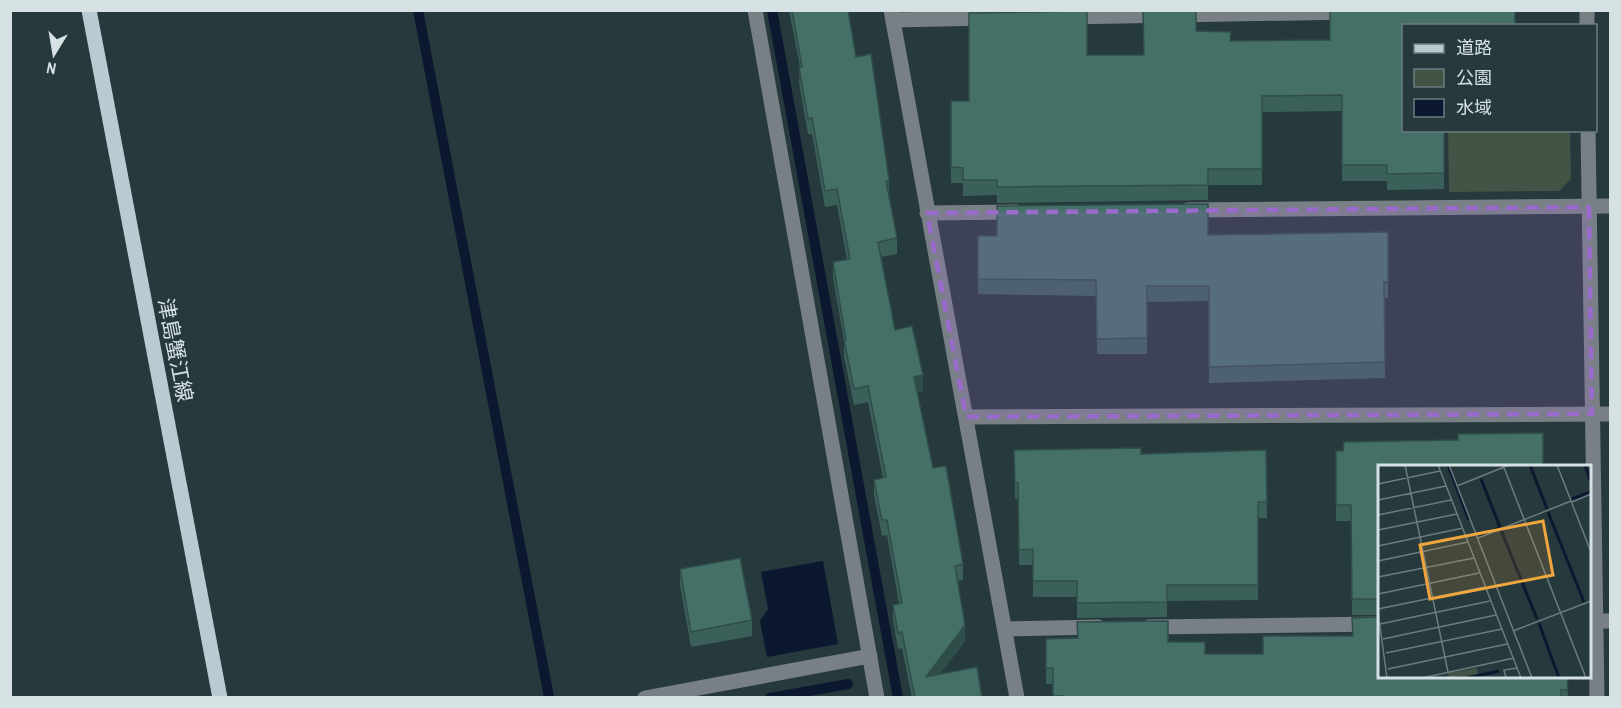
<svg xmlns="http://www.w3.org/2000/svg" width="1621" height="708" viewBox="0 0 1621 708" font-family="'Archivo Narrow','Noto Sans JP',sans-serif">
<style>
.green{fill:#425446}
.water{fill:#0b182f}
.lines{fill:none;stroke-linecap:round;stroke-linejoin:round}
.stream{stroke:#0b182f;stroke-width:10}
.minor{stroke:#788085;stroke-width:15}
.major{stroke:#bacad3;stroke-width:15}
.wall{fill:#3b6059}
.shaded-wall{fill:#304e49}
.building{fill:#457068;stroke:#304e49;stroke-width:1.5}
.marked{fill:#9a6bcc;fill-opacity:0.2;stroke:#9a6bcc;stroke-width:4.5;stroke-dasharray:12 8;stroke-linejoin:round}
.labels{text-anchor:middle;stroke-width:5;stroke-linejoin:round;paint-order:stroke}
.street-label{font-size:21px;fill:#d5e1e3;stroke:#26393c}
.inset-river{fill:none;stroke:#0b182f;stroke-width:3}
.inset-road{fill:none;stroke:#6c7c7f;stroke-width:1.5}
.view{fill:#f0a63e;fill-opacity:0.15;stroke:#f0a63e;stroke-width:3}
.inset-edge{fill:none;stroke:#d5e1e3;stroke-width:3}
</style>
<rect width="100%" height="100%" fill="#26393c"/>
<polygon class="green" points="1448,131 1570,131 1571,179 1559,191 1449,192"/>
<polygon class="water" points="823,561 838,644 767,657 760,621 768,609 761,572"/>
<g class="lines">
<g class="stream">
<polyline points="418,10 549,697"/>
<polyline points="772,10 898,698"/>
<polyline points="770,698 848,684"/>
</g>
<g class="minor">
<polyline points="755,10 877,698"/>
<polyline points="891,10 1017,698"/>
<polyline points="1587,10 1587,26"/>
<polyline points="1067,17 1349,12"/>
<polyline points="893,20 989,18"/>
<polyline points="1588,130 1597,698"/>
<polyline points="1188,210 1610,206"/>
<polyline points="927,213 1017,212"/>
<polyline points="966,417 1610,414"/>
<polyline points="1590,621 1610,621"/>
<polyline points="1149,627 1380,624"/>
<polyline points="1005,629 1098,627"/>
<polyline points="645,698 870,656"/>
</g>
<polyline class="major" points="89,10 220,698"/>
</g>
<g class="wall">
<polygon points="789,10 848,10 856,57 889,180 889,196 897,238 897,254 881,257 895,330 923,391 917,392 933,468 963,564 963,580 958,581 965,641 940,674 982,698 912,698 902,648 898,649 893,620 893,605 899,604 887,535 882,536 874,495 874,480 883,478 868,402 854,405 844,356 844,340 833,278 833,262 847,260 837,205 825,207 812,134 808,134 799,83 800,67"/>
<polygon points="1143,10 1196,10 1196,31 1231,32 1230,41 1330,40 1330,10 1515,10 1515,26 1404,26 1404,130 1444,130 1444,189 1387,190 1387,181 1342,181 1342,111 1262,112 1262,185 1208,185 1208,200 997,203 997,195 963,196 963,183 951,183 951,101 969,101 969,13 1087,11 1087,55 1144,55"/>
<polygon points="1388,232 1388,298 1384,298 1385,378 1209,383 1209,301 1147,302 1147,354 1097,354 1096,296 978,294 978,236 1208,235"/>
<polygon points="1014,450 1141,454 1266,450 1267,518 1258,518 1258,600 1167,601 1167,617 1077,618 1077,597 1033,597 1033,565 1019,565 1018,499 1015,499"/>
<polygon points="1336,451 1380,466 1380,615 1352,615 1351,521 1336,521"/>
<polygon points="680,569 752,620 752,636 691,647 680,585"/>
<polygon points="1077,638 1168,642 1205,654 1567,676 1568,698 1053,698 1053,684 1046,684 1046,639"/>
</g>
<g class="shaded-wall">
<polygon points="923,375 923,391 914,393 914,377"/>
<polygon points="965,625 965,641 926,693 926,677"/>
</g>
<g class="building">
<polygon points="792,10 848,10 856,57 871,54 889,180 886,181 897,238 878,242 895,330 912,326 923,375 914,377 933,468 946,466 963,564 955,566 965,625 926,677 977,667 982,698 915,698 902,632 898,633 893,605 902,603 887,520 882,520 874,480 886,477 868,386 854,389 844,340 846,340 833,262 850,259 837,189 825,191 812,118 808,119 799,67 802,67"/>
<polygon points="1143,10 1196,10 1196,31 1231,32 1230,41 1330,40 1330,10 1515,10 1515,24 1486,24 1486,26 1404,26 1404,130 1444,130 1444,173 1387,174 1387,165 1342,165 1342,95 1262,96 1262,169 1208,169 1208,185 997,187 997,180 963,180 963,168 951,167 951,101 969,101 969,13 1087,11 1087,55 1144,55"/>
<polygon points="1208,204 1208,235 1388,232 1388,282 1384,282 1385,362 1209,367 1209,286 1147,286 1147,338 1097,339 1096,280 978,279 978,236 997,236 997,206"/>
<polygon points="1543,433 1543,466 1380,466 1380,599 1352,599 1351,505 1336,505 1336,451 1343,451 1344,442 1458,440 1458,434"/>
<polygon points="1141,448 1141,454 1266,450 1267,502 1258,502 1258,585 1167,585 1167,602 1077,603 1077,581 1033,581 1033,549 1019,550 1018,483 1015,483 1014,450"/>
<polygon points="740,558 752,620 691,632 680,569"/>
<polygon points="1380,617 1380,676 1567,676 1568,690 1561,690 1561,698 1064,698 1064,696 1053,696 1053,668 1046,668 1046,639 1078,638 1077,622 1168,621 1168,642 1205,642 1205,654 1263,654 1263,636 1353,636 1352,618"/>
</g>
<path class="marked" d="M1589 207 1592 414 966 417 927 213Z"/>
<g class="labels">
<g class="street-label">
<text transform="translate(175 350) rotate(79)" y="7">津島蟹江線</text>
</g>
</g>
<g transform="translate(1378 465)">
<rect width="213" height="213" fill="#26393c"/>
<path d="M99 203 100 209 71 213 70 208Z" fill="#425446"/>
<path class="inset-river" d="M70 0 91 55M152 0 169 44M207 0 213 17M103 14 122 62M194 34 213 27M170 47 206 137M123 65 159 154M101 71 122 63M161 158 181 213M89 213 121 206"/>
<path class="inset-road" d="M27 0 70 207M60 0 143 213M71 0 154 213M125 0 208 213M179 0 213 87M0 19 62 6M79 21 131 0M0 35 68 21M194 37 213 29M0 50 73 35M0 65 79 49M100 73 193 36M0 81 85 63M0 96 90 77M0 112 96 93M0 129 101 108M0 144 107 122M0 147 9 213M2 159 112 136M135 166 213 136M5 174 118 150M8 188 124 164M10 204 129 179M44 213 136 193M128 213 126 205 139 203"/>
<path class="view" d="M165 56 175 110 52 134 42 80Z"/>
<rect width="213" height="213" class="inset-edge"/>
</g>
<rect width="1621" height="708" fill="none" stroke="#d5e1e3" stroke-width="24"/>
<rect x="1402" y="24" width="195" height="108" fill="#26393c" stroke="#6c7c7f" stroke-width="1.5"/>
<rect x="1414" y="44" width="30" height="9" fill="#bacad3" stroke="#6c7c7f" stroke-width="1.5"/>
<text x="1456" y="54" font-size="18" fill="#d5e1e3">道路</text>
<rect x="1414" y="69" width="30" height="18" fill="#425446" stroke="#6c7c7f" stroke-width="1.5"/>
<text x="1456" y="84" font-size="18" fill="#d5e1e3">公園</text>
<rect x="1414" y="99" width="30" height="18" fill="#0b182f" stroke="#6c7c7f" stroke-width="1.5"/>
<text x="1456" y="114" font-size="18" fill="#d5e1e3">水域</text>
<g transform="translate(54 54) rotate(191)" stroke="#26393c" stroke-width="4.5" paint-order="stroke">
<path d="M0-4.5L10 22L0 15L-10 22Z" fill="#d5e1e3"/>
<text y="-9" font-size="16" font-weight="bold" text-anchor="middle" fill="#d5e1e3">N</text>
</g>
</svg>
